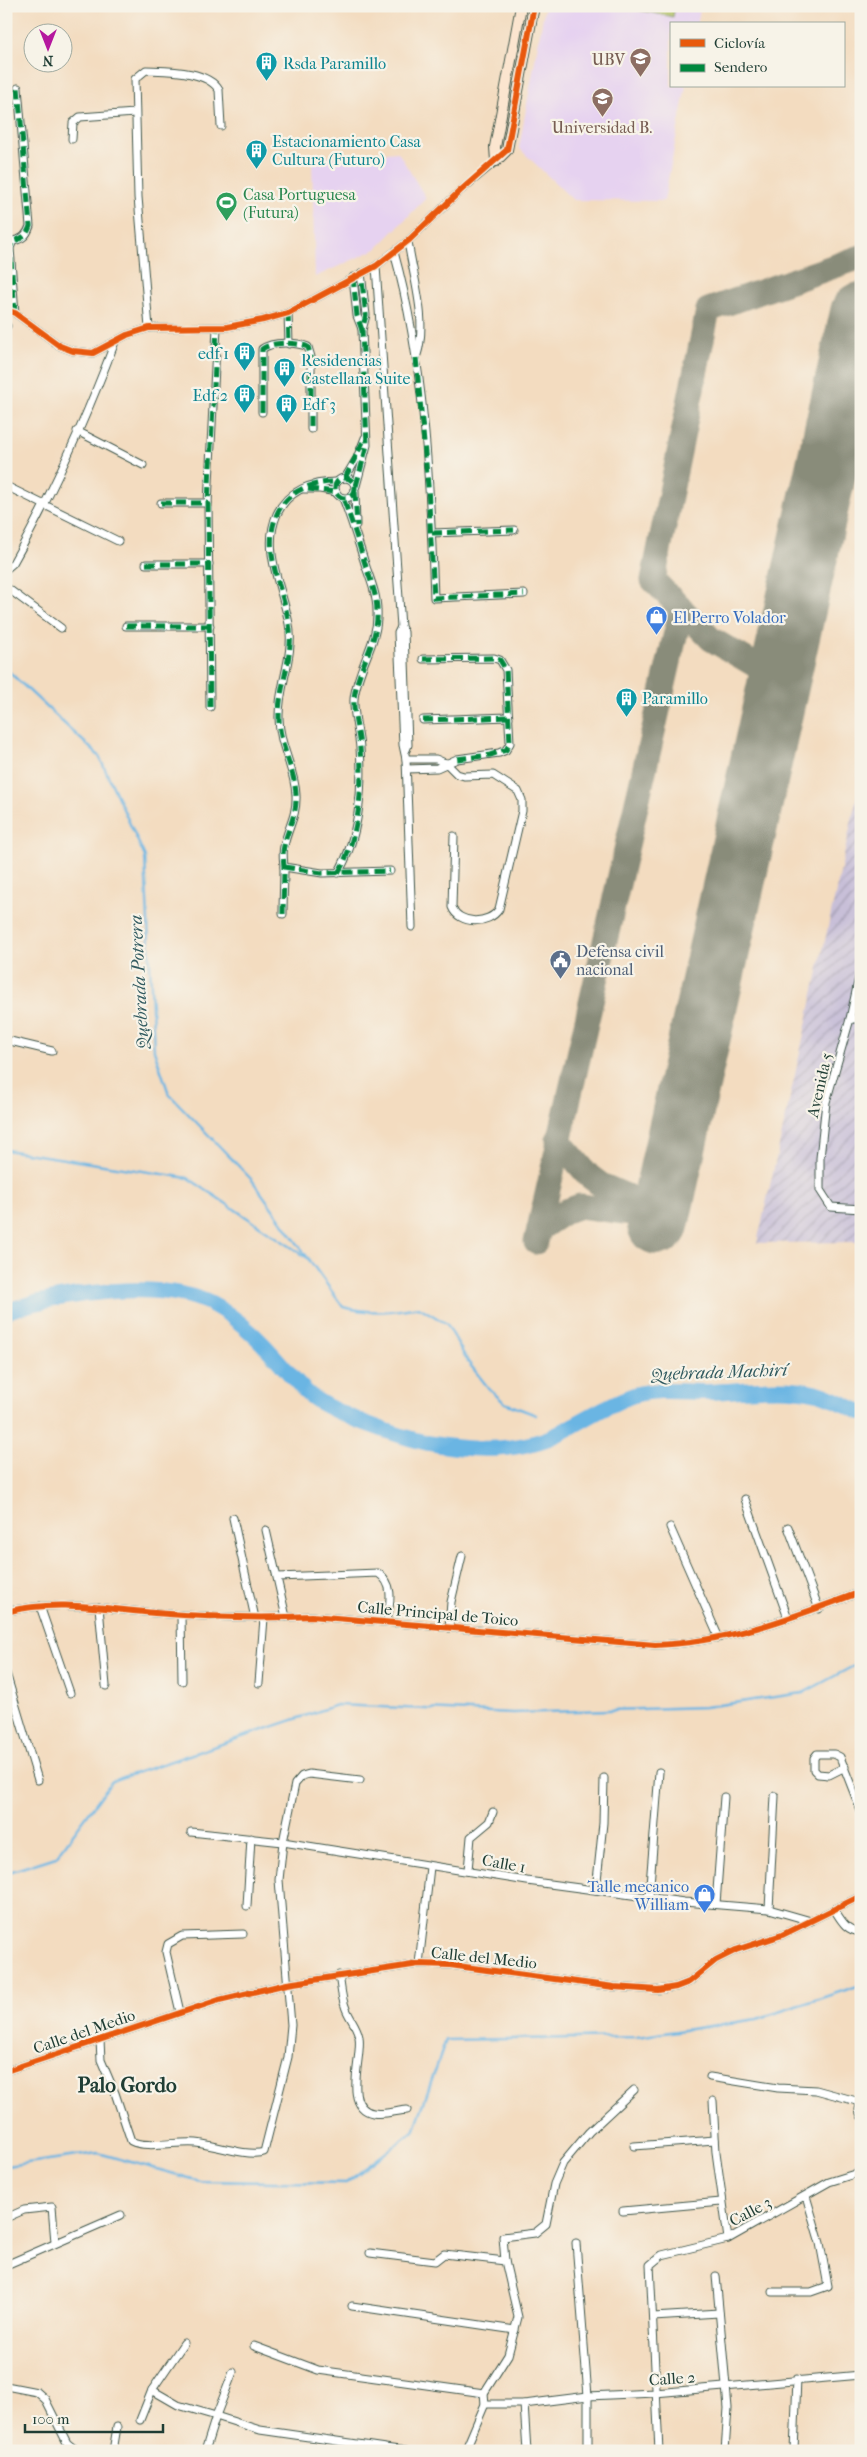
<svg xmlns="http://www.w3.org/2000/svg" width="867" height="2457" viewBox="0 0 867 2457" font-family="'IM FELL French Canon',serif">
<style>
.built{fill:#e6d2f0}
.industrial{fill:url(#industrial-furrows)}
.pitch{fill:#afbf62;stroke:#677e4b}
.lines{fill:none;stroke-linecap:round;stroke-linejoin:round}
.stream{stroke:#6ab5e3;stroke-width:2.5}
.river{stroke:#6ab5e3;stroke-width:16}
.taxiway{stroke:#898c7a;stroke-width:25}
.runway{stroke:#898c7a;stroke-width:62}
.street-casing{stroke:#3f5549;stroke-width:9}
.secondary-casing{stroke:#3f5549;stroke-width:12}
.street{stroke:#fff;stroke-width:7}
.secondary{stroke:#fbe5cf;stroke-width:10}
.quiet{stroke:#00873e;stroke-width:5;stroke-dasharray:10 5;stroke-linecap:butt}
.cycleway-casing{stroke:#f7f3e8;stroke-width:9}
.cycleway{stroke:#e8590c;stroke-width:6}
.labels{text-anchor:middle;stroke-width:4.5;stroke-linejoin:round;paint-order:stroke}
.education-label{font-size:16px;fill:#785e54;stroke:#f7f3e8;text-anchor:end}
.culture-label{font-size:16px;fill:#0d838f;stroke:#f7f3e8;text-anchor:start}
.leisure-label{font-size:16px;fill:#27864d;stroke:#f7f3e8;text-anchor:start}
.shop-label{font-size:16px;fill:#366cbe;stroke:#f7f3e8;text-anchor:start}
.service-label{font-size:16px;fill:#4e5e75;stroke:#f7f3e8;text-anchor:start}
.street-label{font-size:16px;fill:#1f3d34;stroke:#f7f3e8}
.water-label{font-size:18px;font-style:italic;fill:#325b60;stroke:#f7f3e8}
.district-label{font-size:21px;font-weight:bold;fill:#1f3d34;stroke:#f7f3e8}
</style>
<defs>
<pattern id="industrial-furrows" width="10" height="10" patternUnits="userSpaceOnUse" patternTransform="scale(1.25)"><rect width="10" height="10" fill="#c8bfd8"/><path d="M-1 1l2-2M0 10L10 0M9 11l2-2" fill="none" stroke="#a29cb0"/></pattern>
</defs>
<rect width="100%" height="100%" fill="#f7f3e8"/>
<filter id="ink" filterUnits="userSpaceOnUse"><feTurbulence type="fractalNoise" baseFrequency=".02" numOctaves="2"/><feDisplacementMap in="SourceGraphic" scale="10" xChannelSelector="R" yChannelSelector="G"/><feConvolveMatrix kernelMatrix="1 2 1 2 8 2 1 2 1" color-interpolation-filters="sRGB"/></filter>
<filter id="wash" filterUnits="userSpaceOnUse"><feTurbulence type="fractalNoise" baseFrequency=".0096" numOctaves="4" result="noise"/><feDisplacementMap in="SourceGraphic" scale="20" xChannelSelector="R" yChannelSelector="G"/><feGaussianBlur stdDeviation="1.12" result="paint"/><feColorMatrix in="noise" values="0 0 0 0 0 0 0 0 0 0 0 0 0 0 0 0 0 1.4 0 .05"/><feComposite in="paint" operator="in"/></filter>
<g filter="url(#wash)">
<rect width="100%" height="100%" fill="#f3dcc0"/>
<g class="built">
<polygon points="545,6 701,6 697,24 671,24 671,86 686,86 664,201 573,200 519,148"/>
<polygon points="398,152 426,198 376,249 315,277 312,159"/>
</g>
<polygon class="industrial" points="861,779 861,1242 757,1243 786,1115"/>
<polygon class="pitch" points="619,6 675,6 673,17"/>
<g class="lines">
<g class="stream">
<path d="M6 669 99 756 145 857 154 1050 169 1094 252 1180 343 1307C370 1314 392 1312 419 1307L447 1324 468 1362 490 1390 505 1403 536 1415"/>
<polyline points="6,1150 188,1178 306,1257"/>
<polyline points="6,1873 56,1857 112,1781 337,1705 513,1713 705,1707 803,1693 861,1662"/>
<polyline points="6,2166 98,2153 200,2181 346,2183 414,2131 446,2040 637,2037 757,2019 861,1985"/>
</g>
<path class="river" d="M6 1311C61 1294 163 1277 215 1306 237 1318 258 1338 275 1357 287 1370 298 1386 312 1397 335 1414 400 1437 428 1443 471 1451 521 1453 560 1433 584 1420 608 1404 634 1395 657 1388 684 1392 708 1392 744 1391 782 1384 818 1393 833 1397 846 1406 861 1412"/>
<g class="taxiway">
<polyline points="779,679 711,639 653,580 708,310 861,257"/>
<polyline points="558,1140 589,1176 601,1185 661,1211"/>
<polyline points="539,1229 566,1211 580,1206 647,1215"/>
<polyline points="536,1242 681,610"/>
</g>
<polyline class="runway" points="658,1224 861,313"/>
</g>
</g>
<g filter="url(#ink)">
<g class="lines">
<defs>
<g id="street">
<polyline points="72,139 73,123 80,117 135,113"/>
<path d="M408 241C413 277 428 320 417 355"/>
<path d="M394 252C425 364 430 483 434 598L524 594"/>
<polyline points="376,266 401,627 404,632 408,745 406,750"/>
<polyline points="353,277 357,316 362,329"/>
<polyline points="6,310 15,313 60,346 73,351 93,353 127,335 149,328 227,327 263,320 288,313 376,266 408,241 460,191 496,161"/>
<path d="M15 313 10 248 13 241C23 239 27 235 30 226L18 88"/>
<polyline points="288,313 289,344"/>
<polyline points="6,326 7,326"/>
<path d="M149 328 138 197 135 79 146 70C167 71 207 70 219 90L221 126"/>
<path d="M262 412V349C273 341 296 342 308 347L311 357V429"/>
<polyline points="77,431 143,465"/>
<circle cx="345" cy="488" r="10"/>
<polyline points="345,478 357,458 365,438"/>
<polyline points="6,486 118,541"/>
<polyline points="356,486 367,445 362,330 366,315 361,273"/>
<polyline points="304,489 320,489 336,492"/>
<polyline points="355,492 356,525"/>
<polyline points="161,503 208,503"/>
<polyline points="432,533 514,530"/>
<polyline points="146,564 209,564"/>
<path d="M6 569 13 563C53 493 86 418 115 342"/>
<polyline points="6,587 61,628"/>
<polyline points="126,626 210,626"/>
<polyline points="401,627 398,633 403,745 406,759 412,927"/>
<polyline points="210,707 208,503 217,328"/>
<polyline points="423,720 509,717"/>
<polyline points="406,759 436,759 445,763"/>
<path d="M446 763 457 774 464 776 493 775 518 791 522 800V811L499 909C489 925 459 925 452 907L454 836"/>
<polyline points="407,769 437,768 457,759 499,753 506,750 510,743 506,670 500,660 494,658 423,659"/>
<polyline points="284,867 322,873 390,871"/>
<path d="M338 873C359 838 363 789 360 748 359 732 353 715 354 699 357 668 379 642 377 611 377 596 371 581 366 567 359 544 352 521 343 498"/>
<path d="M283 914C283 899 284 884 284 869 284 861 282 854 284 846 288 827 297 816 296 795 295 769 279 745 279 718 278 687 295 655 289 624 283 588 261 551 277 514 288 490 312 482 337 482"/>
<polyline points="861,968 850,1019 826,1102 820,1158 820,1190 831,1207 861,1209"/>
<polyline points="850,1019 861,1019"/>
<polyline points="6,1040 52,1051"/>
<polyline points="745,1499 788,1618"/>
<polyline points="233,1518 255,1618"/>
<polyline points="670,1527 719,1638"/>
<polyline points="788,1527 819,1609"/>
<polyline points="266,1530 286,1617"/>
<path d="M278 1577 378 1573C395 1584 390 1603 387 1621"/>
<polyline points="40,1606 70,1693"/>
<polyline points="99,1607 106,1686"/>
<path d="M6 1612C55 1599 105 1609 155 1613 208 1617 260 1619 312 1616L655 1645C727 1643 794 1617 861 1592"/>
<polyline points="181,1615 182,1681"/>
<polyline points="449,1628 451,1602 462,1556"/>
<polyline points="6,1673 38,1780"/>
<polyline points="259,1683 264,1618"/>
<polyline points="845,1767 829,1775 818,1774 814,1770 814,1758 817,1754 834,1754 840,1757 861,1811"/>
<polyline points="191,1832 283,1842 527,1881 684,1902 769,1909 811,1921"/>
<polyline points="468,1870 471,1837 489,1822 493,1812"/>
<polyline points="596,1890 603,1823 604,1778"/>
<polyline points="649,1897 659,1772"/>
<polyline points="716,1904 724,1797"/>
<polyline points="247,1906 251,1838"/>
<polyline points="769,1909 775,1796"/>
<path d="M834 1909C841 1920 846 1931 861 1932"/>
<polyline points="419,1964 430,1867"/>
<path d="M339 1975C341 1985 341 1996 345 2006 348 2017 357 2025 359 2037 363 2056 342 2107 373 2113 384 2115 396 2111 407 2110"/>
<polyline points="180,2012 166,1952 168,1944 182,1936 243,1934"/>
<path d="M100 2040 101 2060 115 2093 131 2141C146 2149 178 2141 196 2143 215 2145 247 2157 264 2152L288 2057 291 2025 279 1880 283 1842 295 1784 302 1776 309 1774 360 1780"/>
<polyline points="6,2071 219,2000 287,1984 419,1964 450,1965 614,1987 658,1990 676,1987 689,1982 716,1960 736,1950 782,1935 861,1896"/>
<polyline points="710,2077 778,2088 816,2090 860,2102"/>
<polyline points="861,2100 859,2110 861,2116"/>
<polyline points="713,2101 716,2152 728,2239"/>
<polyline points="634,2146 715,2140"/>
<polyline points="623,2211 721,2202"/>
<polyline points="6,2218 24,2210 52,2207 55,2242"/>
<polyline points="576,2243 588,2396 588,2451"/>
<polyline points="370,2253 435,2261 444,2254 505,2261"/>
<polyline points="6,2265 121,2215"/>
<polyline points="716,2276 728,2408 725,2451"/>
<polyline points="773,2292 811,2292 828,2286 820,2243 806,2196"/>
<polyline points="352,2306 515,2330"/>
<polyline points="653,2317 719,2313"/>
<polyline points="254,2346 318,2370 484,2393"/>
<polyline points="6,2386 37,2392 45,2399 67,2443 77,2451"/>
<polyline points="152,2390 178,2405 216,2416 233,2372"/>
<polyline points="485,2404 524,2404 588,2396 655,2393 861,2375"/>
<polyline points="524,2404 527,2451"/>
<polyline points="140,2420 152,2390 184,2343"/>
<polyline points="113,2451 117,2427"/>
<polyline points="205,2451 216,2416 260,2430 406,2451"/>
<polyline points="465,2451 485,2404 484,2393 508,2355 518,2317 505,2261 503,2237 535,2233 546,2224 554,2184 563,2163 589,2132 634,2090"/>
<polyline points="659,2451 650,2265 662,2255 728,2239 829,2182 861,2172"/>
<polyline points="794,2451 797,2379"/>
</g>
<g id="secondary">
<polyline points="496,161 507,150 534,6"/>
<polyline points="496,161 495,147 521,6"/>
</g>
</defs>
<use href="#street" class="street-casing"/>
<use href="#secondary" class="secondary-casing"/>
<use href="#street" class="street"/>
<use href="#secondary" class="secondary"/>
<g class="quiet">
<polyline points="353,277 357,316 362,330"/>
<path d="M15 313 10 248 13 241C23 239 27 235 30 226L18 88"/>
<polyline points="288,313 289,344"/>
<polyline points="6,326 7,326"/>
<polyline points="416,358 428,485 434,598 524,594"/>
<path d="M262 412V349C273 341 296 342 308 347L311 357V429"/>
<circle cx="345" cy="488" r="10"/>
<polyline points="345,478 364,440"/>
<polyline points="356,486 367,445 362,330 366,315 361,273"/>
<polyline points="308,489 336,492"/>
<polyline points="355,492 357,526"/>
<polyline points="161,503 208,503"/>
<polyline points="432,533 514,530"/>
<polyline points="146,564 209,564"/>
<polyline points="126,626 210,626"/>
<polyline points="423,659 494,658 500,660 506,670 510,743 506,750 490,755 457,759"/>
<polyline points="210,707 208,503 217,328"/>
<polyline points="423,720 509,717"/>
<polyline points="284,867 322,873 390,871"/>
<path d="M338 873C359 838 363 789 360 748 359 732 353 715 354 699 357 668 379 642 377 611 377 596 371 581 366 567 359 544 352 521 343 498"/>
<path d="M283 914C283 899 284 884 284 869 284 861 282 854 284 846 288 827 297 816 296 795 295 769 279 745 279 718 278 687 295 655 289 624 283 588 261 551 277 514 288 490 312 482 337 482"/>
</g>
<defs>
<g id="cycleway">
<polyline points="6,310 15,313 60,346 73,351 93,353 127,335 149,328 227,327 263,320 288,313 376,266 408,241 460,191 507,150 534,6"/>
<path d="M6 1612C55 1599 105 1609 155 1613 208 1617 260 1619 312 1616L655 1645C727 1643 794 1617 861 1592"/>
<polyline points="6,2071 219,2000 287,1984 419,1964 450,1965 614,1987 658,1990 676,1987 689,1982 716,1960 736,1950 782,1935 861,1896"/>
</g>
</defs>
<use href="#cycleway" class="cycleway-casing"/>
<use href="#cycleway" class="cycleway"/>
</g>
</g>
<defs>
<symbol id="university-pin" viewBox="-11 -11 22 30"><path d="M0 17L-7.5 6A9.5 9.5 0 1 1 7.5 6Z" fill="#8d6e63" stroke="#f7f3e8"/><path d="M0-5L7-2L0 1L-7-2ZM-4 1L0 2.5L4 1V4Q0 6-4 4Z" fill="#fff"/></symbol>
<symbol id="building-pin" viewBox="-11 -11 22 30"><path d="M0 17L-7.5 6A9.5 9.5 0 1 1 7.5 6Z" fill="#0f9aa8" stroke="#f7f3e8"/><path d="M-4-6H4V6H1V3H-1V6H-4ZM-2.5-4.3h1.7v1.8h-1.7ZM.8-4.3h1.7v1.8H.8ZM-2.5-1h1.7V.8h-1.7ZM.8-1h1.7V.8H.8Z" fill="#fff"/></symbol>
<symbol id="stadium-pin" viewBox="-11 -11 22 30"><path d="M0 17L-7.5 6A9.5 9.5 0 1 1 7.5 6Z" fill="#2e9e5b" stroke="#f7f3e8"/><path d="M0-5a6.5 5 0 1 0 0 10a6.5 5 0 1 0 0-10ZM-3.5-1.8h7v3.6h-7Z" fill="#fff"/></symbol>
<symbol id="shop-pin" viewBox="-11 -11 22 30"><path d="M0 17L-7.5 6A9.5 9.5 0 1 1 7.5 6Z" fill="#3f7fe0" stroke="#f7f3e8"/><path d="M-5-2.5h2.3a2.7 3.5 0 0 1 5.4 0H5L5.5 6h-11ZM-1.5-2.5h3a1.5 2.3 0 0 0-3 0Z" fill="#fff"/></symbol>
<symbol id="civic-pin" viewBox="-11 -11 22 30"><path d="M0 17L-7.5 6A9.5 9.5 0 1 1 7.5 6Z" fill="#5c6f8a" stroke="#f7f3e8"/><path d="M-.6-6.5H3V-4.5H.6V-3L4-1V1h2V6H-6V1h2V-1L-.6-3ZM-1.2 2.5V6h2.4V2.5Z" fill="#fff"/></symbol>
</defs>
<g fill-rule="evenodd">
<use href="#university-pin" x="628" y="46" width="25" height="34"/>
<use href="#building-pin" x="254" y="50" width="25" height="34"/>
<use href="#university-pin" x="590" y="86" width="25" height="34"/>
<use href="#building-pin" x="244" y="138" width="25" height="34"/>
<use href="#stadium-pin" x="214" y="190" width="25" height="34"/>
<use href="#building-pin" x="232" y="340" width="25" height="34"/>
<use href="#building-pin" x="272" y="356" width="25" height="34"/>
<use href="#building-pin" x="232" y="382" width="25" height="34"/>
<use href="#building-pin" x="274" y="392" width="25" height="34"/>
<use href="#shop-pin" x="644" y="604" width="25" height="34"/>
<use href="#building-pin" x="614" y="686" width="25" height="34"/>
<use href="#civic-pin" x="548" y="948" width="25" height="34"/>
<use href="#shop-pin" x="692" y="1882" width="25" height="34"/>
</g>
<g class="labels">
<g class="education-label">
<text x="625" y="65">UBV</text>
<text x="602" y="133" text-anchor="middle">Universidad B.</text>
</g>
<g class="culture-label">
<text x="283" y="69">Rsda Paramillo</text>
<text x="272" y="147">Estacionamiento Casa<tspan x="272" dy="18">Cultura (Futuro)</tspan></text>
<text x="229" y="359" text-anchor="end">edf 1</text>
<text x="301" y="366">Residencias<tspan x="301" dy="18">Castellana Suite</tspan></text>
<text x="228" y="401" text-anchor="end">Edf 2</text>
<text x="302" y="410">Edf 3</text>
<text x="642" y="704">Paramillo</text>
</g>
<g class="leisure-label">
<text x="243" y="200">Casa Portuguesa<tspan x="243" dy="18">(Futura)</tspan></text>
</g>
<g class="shop-label">
<text x="673" y="623">El Perro Volador</text>
<text x="689" y="1892" text-anchor="end">Talle mecanico<tspan x="689" dy="18">William</tspan></text>
</g>
<g class="service-label">
<text x="576" y="957">Defensa civil<tspan x="576" dy="18">nacional</tspan></text>
</g>
<g class="street-label">
<text transform="translate(819 1085) rotate(-77)" y="6">Avenida 5</text>
<text transform="translate(438 1613) rotate(5)" y="6">Calle Principal de Toico</text>
<text transform="translate(504 1863) rotate(10)" y="6">Calle 1</text>
<text transform="translate(484 1957) rotate(6)" y="6">Calle del Medio</text>
<text transform="translate(84 2031) rotate(-19)" y="6">Calle del Medio</text>
<text transform="translate(750 2211) rotate(-28)" y="6">Calle 3</text>
<text transform="translate(672 2378) rotate(-4)" y="6">Calle 2</text>
</g>
<g class="water-label">
<text transform="translate(139 982) rotate(-93)" y="6">Quebrada Potrera</text>
<text transform="translate(719 1372) rotate(-2)" y="6">Quebrada Machirí</text>
</g>
<g class="district-label">
<text x="127" y="2092">Palo Gordo</text>
</g>
</g>
<rect width="867" height="2457" fill="none" stroke="#f7f3e8" stroke-width="25"/>
<rect x="670" y="22" width="175" height="65" fill="#f7f3e8" stroke="#a1aaa0"/>
<rect x="680" y="39" width="25" height="8" fill="#e8590c" stroke="#a1aaa0"/>
<text x="714" y="48" font-size="15" fill="#1f3d34">Ciclovía</text>
<rect x="680" y="64" width="25" height="8" fill="#00873e" stroke="#a1aaa0"/>
<text x="714" y="72" font-size="15" fill="#1f3d34">Sendero</text>
<g transform="translate(48 48) rotate(180)"><circle r="24" fill="#f7f3e8" stroke="#a1aaa0"/>
<path d="M0-4L9 19L0 12L-9 19Z" fill="#b5179e"/>
<text y="-8" font-size="14" font-weight="bold" text-anchor="middle" fill="#1f3d34">N</text>
</g>
<path d="M25 2424v8h138v-8" fill="none" stroke="#1f3d34" stroke-width="2.5"/>
<text x="32" y="2424" font-size="15" fill="#1f3d34" stroke="#f7f3e8" stroke-width="4" paint-order="stroke">100 m</text>
</svg>
